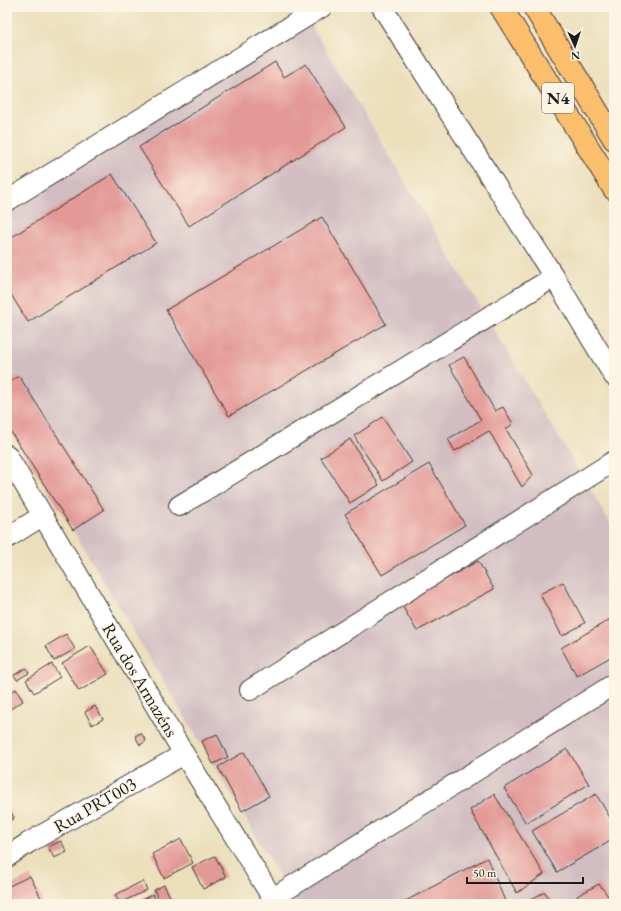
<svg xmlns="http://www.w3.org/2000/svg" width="621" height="911" viewBox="0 0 621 911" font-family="'EB Garamond',serif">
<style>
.industrial{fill:#d2bec2}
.building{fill:#e39a97}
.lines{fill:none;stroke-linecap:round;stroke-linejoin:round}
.minor-casing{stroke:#3b3934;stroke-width:22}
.highway-casing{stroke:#3b3934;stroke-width:24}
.minor{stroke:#fff;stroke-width:20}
.highway{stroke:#fabe6d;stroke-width:22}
.labels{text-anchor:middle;stroke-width:3;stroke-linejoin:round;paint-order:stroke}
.shield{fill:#fcf5e5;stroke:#5f5d58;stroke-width:1}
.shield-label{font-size:17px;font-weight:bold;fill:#1c1c1c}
.street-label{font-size:18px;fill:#1c1c1c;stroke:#fcf5e5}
</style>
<rect width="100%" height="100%" fill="#fcf5e5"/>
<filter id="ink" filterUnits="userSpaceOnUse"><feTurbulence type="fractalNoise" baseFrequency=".025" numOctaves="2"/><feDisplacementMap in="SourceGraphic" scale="8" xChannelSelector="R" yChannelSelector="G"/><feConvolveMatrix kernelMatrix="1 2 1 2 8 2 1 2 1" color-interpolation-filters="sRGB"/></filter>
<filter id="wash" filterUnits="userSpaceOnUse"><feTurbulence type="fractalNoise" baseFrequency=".012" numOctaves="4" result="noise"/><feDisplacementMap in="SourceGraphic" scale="16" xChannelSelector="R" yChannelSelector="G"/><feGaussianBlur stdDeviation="0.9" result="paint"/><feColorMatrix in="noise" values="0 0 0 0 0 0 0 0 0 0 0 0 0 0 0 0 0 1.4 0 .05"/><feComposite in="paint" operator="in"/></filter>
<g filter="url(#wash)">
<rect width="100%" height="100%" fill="#ebdfbc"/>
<polygon class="industrial" points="303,12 614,529 614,904 296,904 213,764 73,530 7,426 7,206"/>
<g id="blocks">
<g class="building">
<polygon points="275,62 284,77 306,64 346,127 189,226 139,147"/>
<polygon points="112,174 156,243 28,322 7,288 7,240"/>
<polygon points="322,217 386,324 229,416 166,310"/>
<polygon points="464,357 495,411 503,407 513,424 506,429 533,475 522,487 489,431 455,451 448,439 481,420 449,365"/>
<polygon points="19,376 104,510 73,530 7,426 7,383"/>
<polygon points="383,417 412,462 383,481 354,436"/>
<polygon points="350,439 379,485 350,503 321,458"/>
<polygon points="429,464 465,525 382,575 345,514"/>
<polygon points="478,561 494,589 417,631 401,604"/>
<polygon points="563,582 585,623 562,636 540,594"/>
<polygon points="614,617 614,655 577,676 561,648"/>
<polygon points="66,634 75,649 54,661 46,646"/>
<polygon points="90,646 108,674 79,691 62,663"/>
<polygon points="52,664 60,677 34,693 26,680"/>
<polygon points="26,668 29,673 17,680 14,675"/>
<polygon points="16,689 23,701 7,711 7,694"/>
<polygon points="95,706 103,719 92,725 85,712"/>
<polygon points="141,733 146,741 140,745 135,736"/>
<polygon points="217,734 228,757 213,764 202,741"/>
<polygon points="567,749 589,784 526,823 504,788"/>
<polygon points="244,752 269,796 242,811 218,767"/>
<polygon points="494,794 544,874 517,893 470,810"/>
<polygon points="596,794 614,824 614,839 557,872 532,831"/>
<polygon points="8,808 14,818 7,823 7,809"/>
<polygon points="181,839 193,863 164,878 152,854"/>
<polygon points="61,841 67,852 54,858 48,847"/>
<polygon points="215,856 226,877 203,889 192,867"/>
<polygon points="487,858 505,901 499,904 400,904"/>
<polygon points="30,876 44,904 12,904 7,894 7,887"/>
<polygon points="143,881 147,890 120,903 115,895"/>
<polygon points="599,884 614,904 581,904 577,896"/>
<polygon points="164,885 174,904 161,904 154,890"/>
<polygon points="545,892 552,904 521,904"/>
<polygon points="153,894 158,904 133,904"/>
</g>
</g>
</g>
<g filter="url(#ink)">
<use href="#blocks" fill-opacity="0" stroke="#3b3934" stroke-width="1"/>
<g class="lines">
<defs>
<g id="minor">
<polyline points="382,7 554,277 614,376"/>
<polyline points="7,201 322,7"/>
<polyline points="7,455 184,754 276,904"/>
<polyline points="179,506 554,277"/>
<polyline points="7,538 42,516"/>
<polyline points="250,690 614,461"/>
<polyline points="7,857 28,843 184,754"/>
<polyline points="273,898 614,684"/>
</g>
<g id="highway">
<polyline points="501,7 614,189"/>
<polyline points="534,7 614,139"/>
</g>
</defs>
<use href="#minor" class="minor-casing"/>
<use href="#highway" class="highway-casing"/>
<use href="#minor" class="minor"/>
<use href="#highway" class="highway"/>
</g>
</g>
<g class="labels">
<rect class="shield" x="542" y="83" width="32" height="30" rx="3"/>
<g class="shield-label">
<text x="558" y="104">N4</text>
</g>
<g class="street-label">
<text transform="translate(140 680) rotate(59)" y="6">Rua dos Armazéns</text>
<text transform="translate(95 805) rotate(-30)" y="6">Rua PRT003</text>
</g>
</g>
<rect width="621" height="911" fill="none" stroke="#fcf5e5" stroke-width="24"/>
<g transform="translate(575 46) rotate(177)" stroke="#fcf5e5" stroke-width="3" paint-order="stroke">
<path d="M0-3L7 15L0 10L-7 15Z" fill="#1c1c1c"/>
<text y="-6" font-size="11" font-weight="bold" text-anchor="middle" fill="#1c1c1c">N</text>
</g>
<path d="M467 877v6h116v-6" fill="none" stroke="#1c1c1c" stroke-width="2"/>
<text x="473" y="877" font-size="12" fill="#1c1c1c" stroke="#fcf5e5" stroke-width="3" paint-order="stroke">50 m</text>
</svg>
